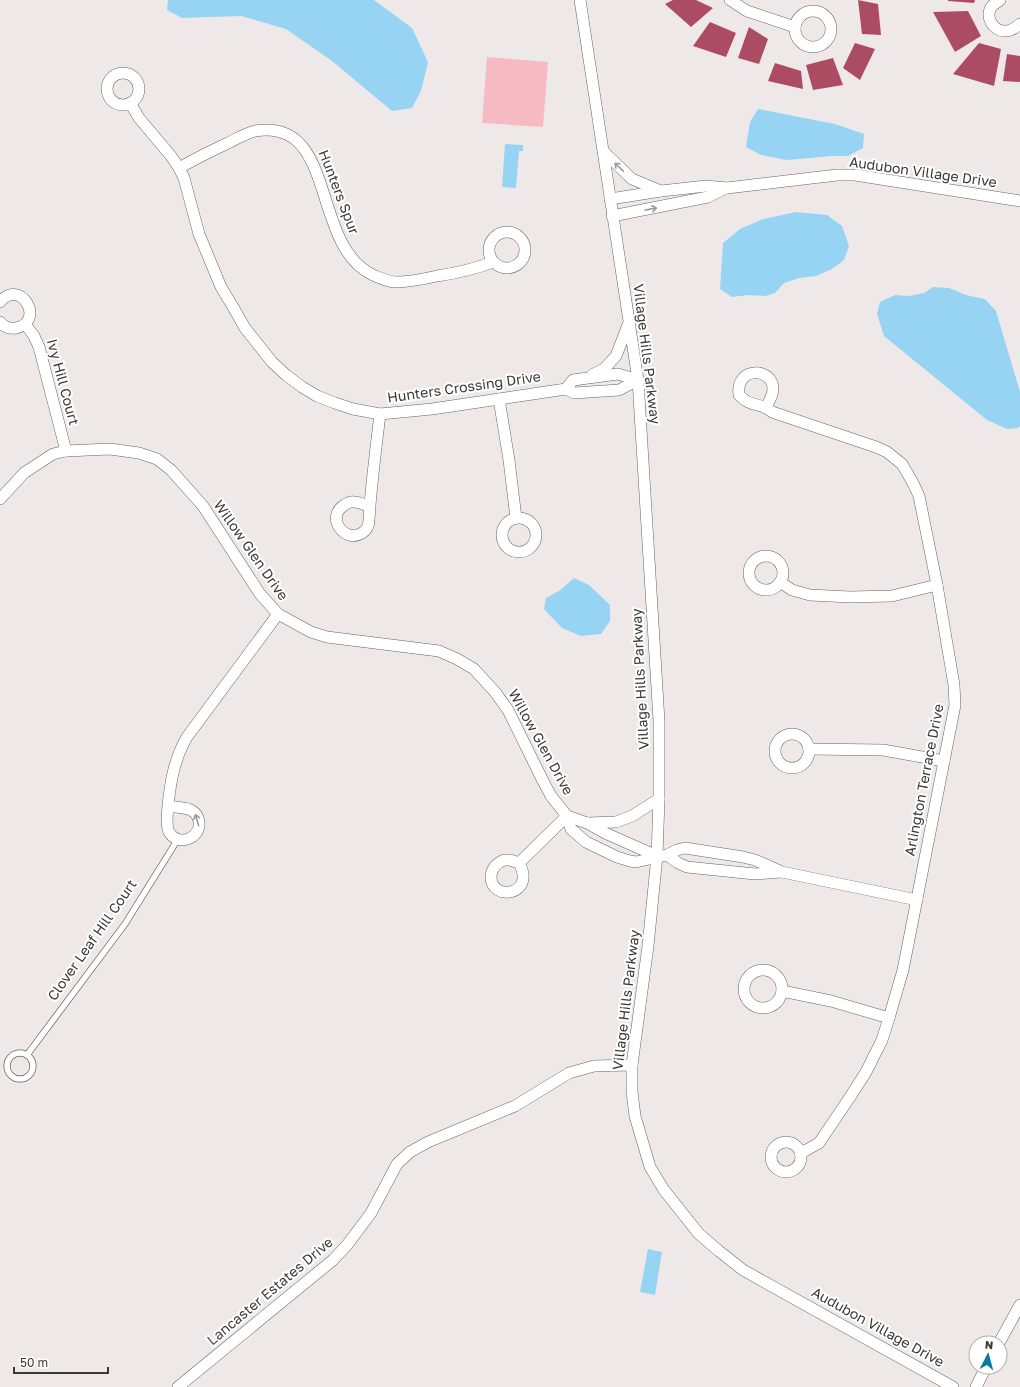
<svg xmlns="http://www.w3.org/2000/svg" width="1020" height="1387" viewBox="0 0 1020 1387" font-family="'Golos Text',sans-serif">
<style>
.green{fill:#f6bac3}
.water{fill:#97d4f4}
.building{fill:#ac4c62}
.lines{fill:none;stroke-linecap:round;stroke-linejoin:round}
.service-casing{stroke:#696364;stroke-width:7}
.minor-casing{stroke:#696364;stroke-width:12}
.service{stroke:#fff;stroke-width:5.5}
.minor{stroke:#fff;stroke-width:11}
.oneway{stroke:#9d9c9c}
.labels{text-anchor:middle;stroke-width:4;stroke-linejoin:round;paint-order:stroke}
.street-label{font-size:14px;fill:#3b3838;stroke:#fff}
</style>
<rect width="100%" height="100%" fill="#efe8e9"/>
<polygon class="green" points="487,57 548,62 543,127 482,123"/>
<g class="water">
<polygon points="168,0 374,0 412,28 428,62 421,91 412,108 392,111 332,61 286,29 241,16 182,18 167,10"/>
<polygon points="758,109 835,124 864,134 863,148 848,156 832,156 787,160 761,155 746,147 750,122"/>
<polygon points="505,144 523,145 523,151 519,151 516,188 502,187"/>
<polygon points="796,212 827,215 842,226 849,246 844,260 832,269 816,276 799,278 784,283 775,293 765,296 748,295 732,297 720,289 723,243 740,229 763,219"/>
<polygon points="933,287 949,288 966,295 985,299 996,311 1020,392 1020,426 1018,428 1007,429 987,420 884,336 877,314 880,302 895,295 909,296 924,293"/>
<polygon points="574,578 589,585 610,605 610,621 601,634 581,636 562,628 544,609 546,598 559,591"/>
<polygon points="648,1249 662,1252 655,1295 640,1292"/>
</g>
<g class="building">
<polygon points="673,0 696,0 713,8 691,27 665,4"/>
<polygon points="858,0 878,4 881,35 862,34"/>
<polygon points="948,0 975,0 974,3 948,1"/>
<polygon points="968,11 981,36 955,52 933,12"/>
<polygon points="710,22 736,33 726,57 693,46"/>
<polygon points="749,27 768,39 759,64 738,58"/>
<polygon points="855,43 875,49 860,80 843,68"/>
<polygon points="979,43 1001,49 994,86 953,74"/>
<polygon points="1007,54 1020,56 1020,82 1003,81"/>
<polygon points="833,58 843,85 813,90 806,65"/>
<polygon points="775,63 801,71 803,89 768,81"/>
</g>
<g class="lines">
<defs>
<g id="service">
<circle cx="20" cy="1066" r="13"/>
<polyline points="27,1055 125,924 178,839"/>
</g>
<g id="minor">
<polyline points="580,0 638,380 659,721 659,799 657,856 648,946 632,1065 632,1092 635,1116 650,1167 664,1190 699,1234 719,1251 743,1270 953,1387"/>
<polyline points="730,0 747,11 795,27"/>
<path d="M1000 0C998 2 994 4 992 6 984 16 993 32 1006 31 1012 31 1016 27 1020 24"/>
<circle cx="813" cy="29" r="18"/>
<circle cx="123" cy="89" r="16"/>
<polyline points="130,103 139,118 171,156 179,168 184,178 199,234 221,287 233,307 245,328 272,362 286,375 302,387 317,396 335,403 353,409 380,414 432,409 566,389 573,380 618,374 638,380"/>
<polyline points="604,152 632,179 661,191"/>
<path d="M179 168C195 159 211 151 228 143 236 139 246 133 255 131 338 117 310 246 373 275 380 278 388 282 396 282 409 282 424 279 437 276 457 273 475 269 493 262"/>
<polyline points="610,199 661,191 706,186 727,188 837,175 855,175 1020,201"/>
<polyline points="612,216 708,197 726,188"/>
<circle cx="507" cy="250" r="18"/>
<path d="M0 302C21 277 46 322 16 328 10 329 4 327 0 322"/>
<polyline points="25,324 34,336 39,347 66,451"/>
<polyline points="592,375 604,369 616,356 628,325"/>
<polyline points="566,389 574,393 619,390 638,380"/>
<polyline points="499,399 509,460 516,518"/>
<path d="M766 407C769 402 773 395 773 389 773 367 735 366 739 395 751 408 761 402 772 412L876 447 887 452 902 464 913 483 919 496 937 585 954 685 955 705 903 970 889 1018 882 1040 866 1072 850 1097 819 1143 801 1153"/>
<polyline points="0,499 24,473 53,454 66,451 110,449 139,453 157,459 171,470 203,506 260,594 278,614 311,632 327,637 439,651 457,659 474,669 495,692 508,710 543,781 551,796 567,816 587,823 605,833 657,856"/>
<path d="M369 506C365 505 359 502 354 502 351 501 346 504 343 506 326 518 345 544 362 533 367 530 369 525 369 520 371 484 376 449 380 414"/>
<circle cx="519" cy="535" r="17"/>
<circle cx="766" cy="573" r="17"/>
<polyline points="780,582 792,590 810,595 850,597 892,596 937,585"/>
<circle cx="792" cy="751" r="17"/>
<polyline points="809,749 883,750 944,761"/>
<path d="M168 806C178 808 194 806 198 818 205 836 179 849 169 832 164 823 171 780 174 769 177 758 181 747 187 737L278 614"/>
<polyline points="588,823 616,822 632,816 659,799"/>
<polyline points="667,855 678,863 687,867 755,874 781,872"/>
<path d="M504 860H510L519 863C537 896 490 902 491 876 492 867 497 863 504 860Z"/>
<polyline points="519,863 567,816 571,829 586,842 617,857 630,861 636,862 667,855 677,850 685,848 743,857 755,860 782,872 917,900"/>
<circle cx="763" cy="989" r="19"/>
<polyline points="782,991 831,1001 889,1018"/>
<circle cx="786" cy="1157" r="15"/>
<polyline points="999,1343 1020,1305"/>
<polyline points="178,1387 333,1260 347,1245 371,1213 397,1164 410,1152 428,1142 515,1106 569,1073 594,1066 632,1065"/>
<polyline points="976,1387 986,1367"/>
</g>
</defs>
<use href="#service" class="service-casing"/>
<use href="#minor" class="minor-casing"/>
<use href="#service" class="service"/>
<use href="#minor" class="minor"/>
</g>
<defs><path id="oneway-shaft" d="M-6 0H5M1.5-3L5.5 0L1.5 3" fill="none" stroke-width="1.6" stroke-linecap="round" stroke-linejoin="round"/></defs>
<g class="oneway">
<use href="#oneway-shaft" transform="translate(619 167) rotate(-136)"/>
<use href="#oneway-shaft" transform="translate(651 209) rotate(-11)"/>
<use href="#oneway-shaft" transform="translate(197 820) rotate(-106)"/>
</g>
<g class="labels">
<g class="street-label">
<text transform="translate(923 172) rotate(8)" y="5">Audubon Village Drive</text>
<text transform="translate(339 192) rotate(69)" y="5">Hunters Spur</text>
<text transform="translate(647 354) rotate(83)" y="5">Village Hills Parkway</text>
<text transform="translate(63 382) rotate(75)" y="5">Ivy Hill Court</text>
<text transform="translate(464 387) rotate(-8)" y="5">Hunters Crossing Drive</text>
<text transform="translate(251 550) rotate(55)" y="5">Willow Glen Drive</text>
<text transform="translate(640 679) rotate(-93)" y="5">Village Hills Parkway</text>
<text transform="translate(541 742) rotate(61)" y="5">Willow Glen Drive</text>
<text transform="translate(924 780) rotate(-79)" y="5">Arlington Terrace Drive</text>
<text transform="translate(92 940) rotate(-55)" y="5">Clover Leaf Hill Court</text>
<text transform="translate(626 1000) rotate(-83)" y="5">Village Hills Parkway</text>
<text transform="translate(270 1291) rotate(-40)" y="5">Lancaster Estates Drive</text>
<text transform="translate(878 1327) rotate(29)" y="5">Audubon Village Drive</text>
</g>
</g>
<g transform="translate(988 1355) rotate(6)"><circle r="19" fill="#ffffff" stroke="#b1afaf"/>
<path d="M0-3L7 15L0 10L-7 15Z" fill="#0c79a3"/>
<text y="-6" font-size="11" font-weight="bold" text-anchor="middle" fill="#3b3838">N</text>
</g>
<path d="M14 1367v6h94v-6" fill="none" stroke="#3b3838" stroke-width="2"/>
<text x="20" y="1367" font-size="12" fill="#3b3838" stroke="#ffffff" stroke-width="3" paint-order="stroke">50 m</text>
</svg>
